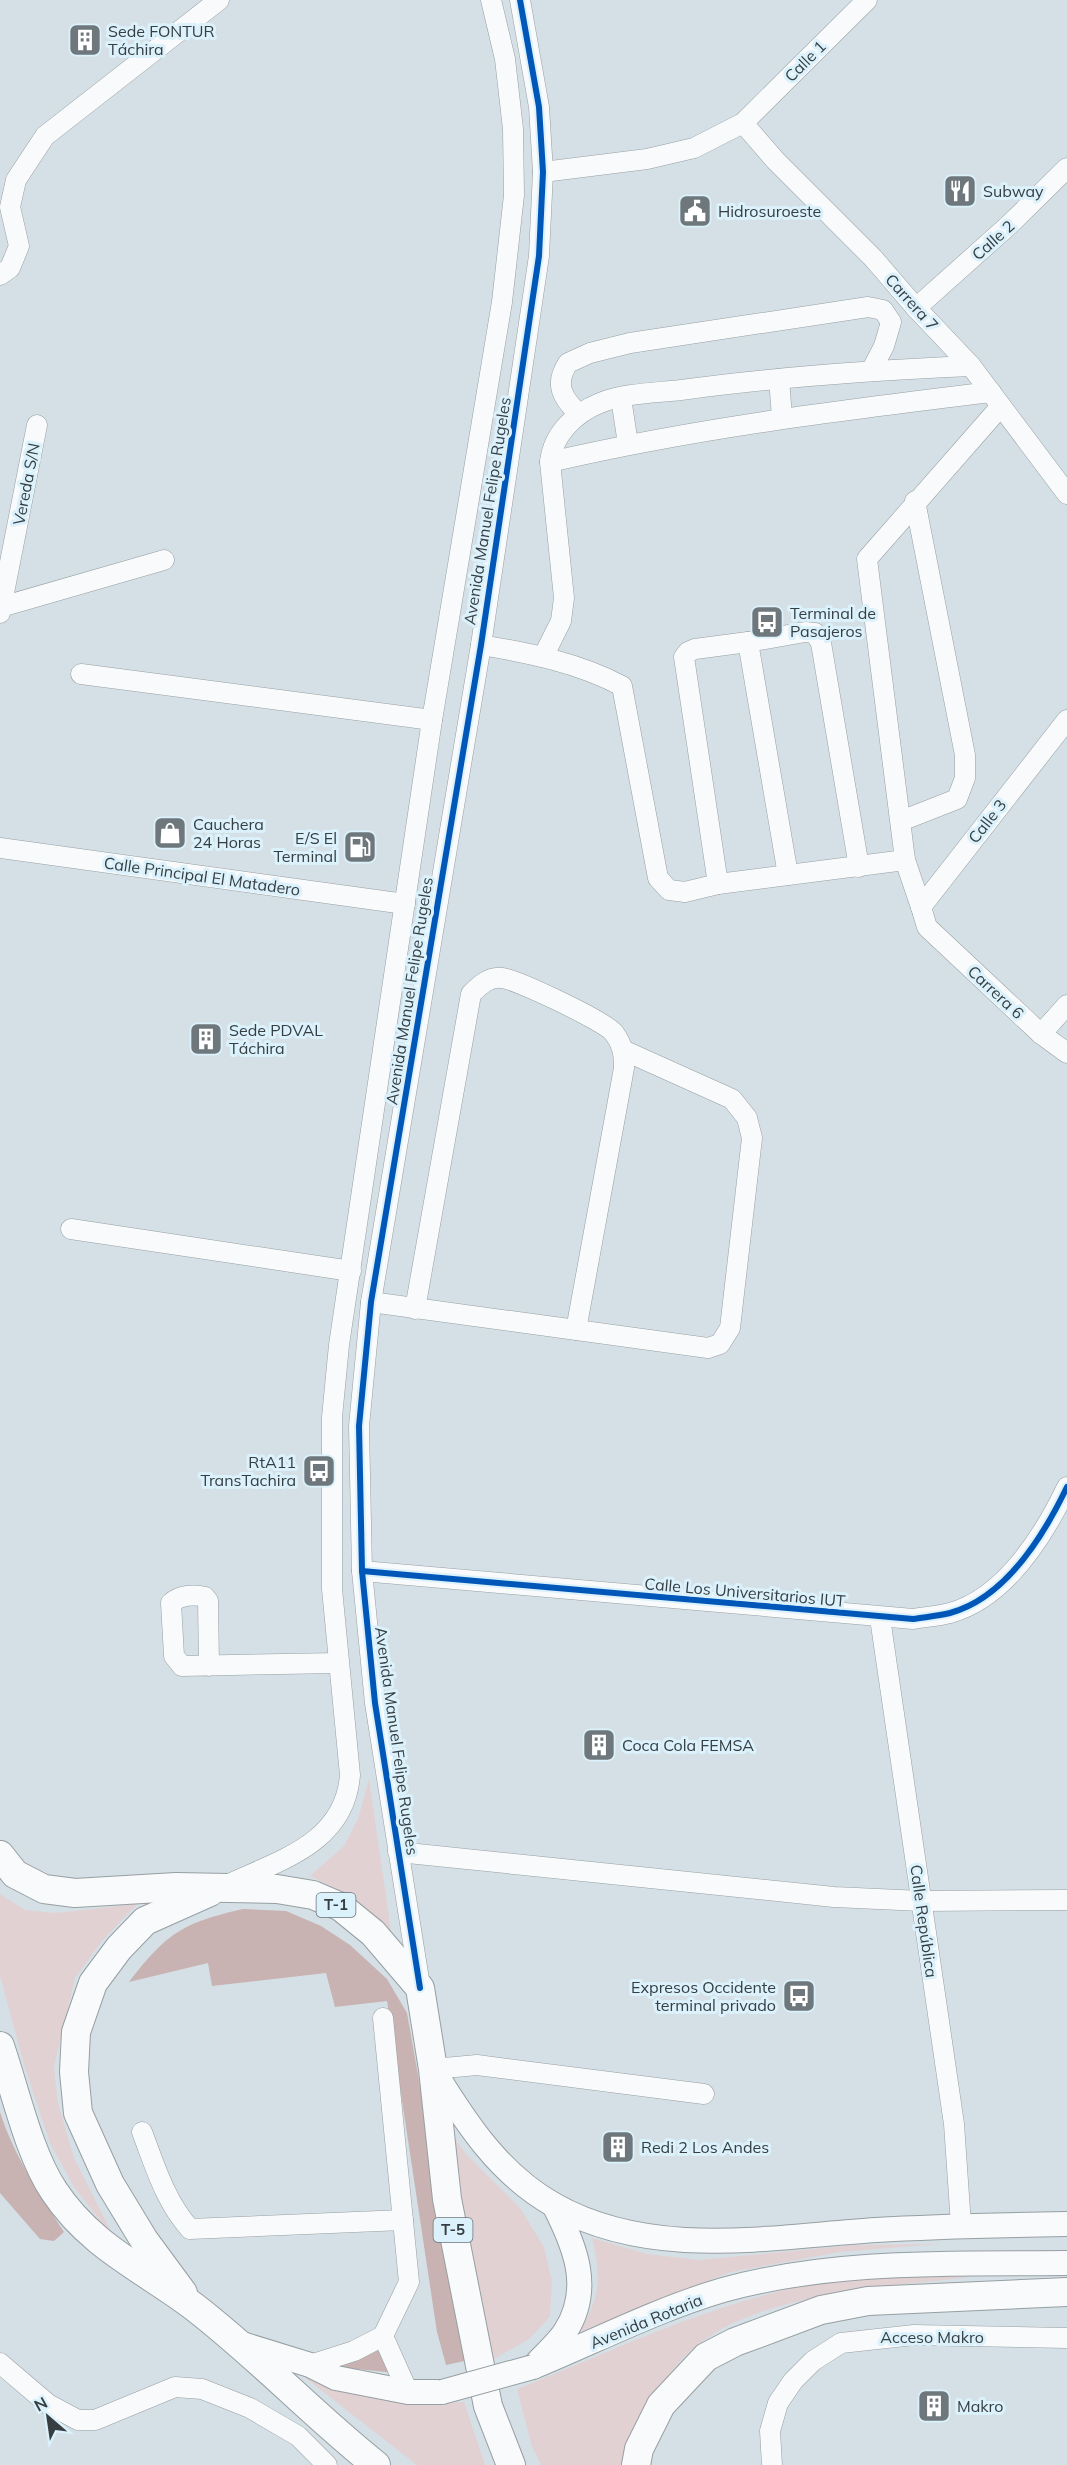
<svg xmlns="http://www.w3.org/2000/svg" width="1067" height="2465" viewBox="0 0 1067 2465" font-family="Mulish,sans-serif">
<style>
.green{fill:#e2d1d2}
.forest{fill:#c8b2b2}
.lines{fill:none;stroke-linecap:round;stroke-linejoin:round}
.minor-casing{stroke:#969fa3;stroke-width:21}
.major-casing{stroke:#969fa3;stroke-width:26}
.highway-casing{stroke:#969fa3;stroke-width:30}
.minor{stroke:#f9fafb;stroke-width:20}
.major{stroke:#f9fafb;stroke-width:24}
.highway{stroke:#f9fafb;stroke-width:28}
.major-bridge-casing{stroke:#969fa3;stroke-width:26;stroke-linecap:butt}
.major-bridge{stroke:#f9fafb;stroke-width:24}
.cycleway-casing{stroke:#dbf1fb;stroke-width:10}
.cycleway{stroke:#0057b8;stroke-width:6}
.labels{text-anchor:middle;stroke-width:6;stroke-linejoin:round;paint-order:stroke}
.shield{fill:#dbf1fb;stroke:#68747a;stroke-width:1.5}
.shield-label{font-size:15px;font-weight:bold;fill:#363e42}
.poi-label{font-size:16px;fill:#363e42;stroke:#dbf1fb;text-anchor:start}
.street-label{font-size:16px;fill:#363e42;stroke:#dbf1fb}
</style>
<rect width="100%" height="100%" fill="#d5e0e6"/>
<g class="green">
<polygon points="369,1779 391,1931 345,1893 310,1876 344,1846 358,1819"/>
<polygon points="0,1894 25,1910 54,1913 137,1904 102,1941 75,1978 54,2067 58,2103 74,2158 116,2241 74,2187 50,2143 25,2068 0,1976"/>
<polygon points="451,2133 466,2154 520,2208 544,2247 552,2281 550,2317 529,2339 494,2359 470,2263"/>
<path d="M592 2238 647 2254 699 2260 855 2245 940 2244 840 2252 731 2272 579 2332C601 2297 601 2277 592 2238Z"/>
<path d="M890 2275 971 2277C886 2287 746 2293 684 2357 655 2387 641 2428 625 2465H541L532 2447 517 2389C613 2351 710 2303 813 2284 838 2279 865 2278 890 2275Z"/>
<path d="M299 2373C353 2399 404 2407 464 2402L485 2465H417Z"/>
</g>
<g class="forest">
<path d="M243 1909 286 1911 321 1926 350 1945 387 1979 407 2013 469 2360 446 2365 437 2332 387 2001 335 2007 326 1973 212 1986 208 1963 129 1982C167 1933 182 1923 243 1909Z"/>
<path d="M0 2112C14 2156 39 2193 64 2232L54 2241 40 2239 0 2193Z"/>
<polygon points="384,2347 395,2373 339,2367"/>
</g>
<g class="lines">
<defs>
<g id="minor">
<polyline points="743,123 775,160 873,258 916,308 971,366 1067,494"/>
<polyline points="543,172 647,159 694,148 743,123 867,0"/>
<polyline points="0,275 10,268 19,246 10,207 16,180 45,136 219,0"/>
<polyline points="916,308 1009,225 1067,168"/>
<polyline points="779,379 782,417"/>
<polyline points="621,398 628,444"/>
<path d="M579 414C562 398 554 384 568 363L590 353 630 343 868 307 883 310 891 322 884 346 871 371"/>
<path d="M550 462C696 428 843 410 991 392"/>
<polyline points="1,607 164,560"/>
<polyline points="0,613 37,425"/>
<path d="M481 645C529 653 579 663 622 686L658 878 669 890 685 892 718 884 905 860"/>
<path d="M543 657 561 621 564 598 550 462C553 434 575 413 600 403 625 393 655 393 681 390 777 377 875 370 971 366"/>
<polyline points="81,674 432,720"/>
<polyline points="1067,720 921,907 927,927 1041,1034 1067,1053"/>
<polyline points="901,821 957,799 965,778 965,755 915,501"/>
<polyline points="0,848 405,904"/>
<polyline points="788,875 748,642 805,632 815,633 821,643 859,867"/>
<polyline points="718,884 684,657 688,652 695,649 748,642"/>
<polyline points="921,907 905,860 867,559 1001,406"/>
<polyline points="1041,1034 1067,1005"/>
<polyline points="71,1229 351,1271"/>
<polyline points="371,1302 708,1348 720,1344 730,1328 752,1138 747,1118 732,1099 623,1050"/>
<path d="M415 1309 471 994C479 986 489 976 502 978 516 979 606 1022 614 1033 623 1045 624 1055 624 1068L576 1330"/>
<path d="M362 1571 913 1619C925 1617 938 1616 950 1613 1005 1598 1044 1535 1067 1487"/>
<polyline points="880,1618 954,2124 961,2225"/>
<path d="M209 1666 208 1601 205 1597C194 1594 180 1595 171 1603L174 1656 182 1666 338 1663"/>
<polyline points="398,1852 834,1897 922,1901 1067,1900"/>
<path d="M227 1885C280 1860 345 1843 350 1775L332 1589V1417L339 1345 432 720 502 302 514 195 513 129 505 59 491 0"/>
<polyline points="420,1986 375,1703 362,1571 359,1426 371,1302 481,645 539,256 543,172 539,107 520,0"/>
<polyline points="433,2069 477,2065 704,2094"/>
<path d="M142 2132C155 2166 165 2201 190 2229L403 2220"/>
<polyline points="383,2336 408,2392"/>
<polyline points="0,2363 48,2404 78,2420 95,2420 175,2387 202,2389 250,2408 298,2436 327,2465"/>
<polyline points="310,2365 354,2351 383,2336 409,2282 383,2018"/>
<polyline points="772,2465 770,2431 778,2403 793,2381 813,2361 841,2343 914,2335 1067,2338"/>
</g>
<g id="major">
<path d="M434 2071C466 2123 499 2174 554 2205 652 2260 769 2237 876 2230 940 2226 1003 2225 1067 2224"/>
<polyline points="242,2344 310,2365 336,2378 408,2392 442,2392"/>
<path d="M537 2363C546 2353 558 2343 565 2332 593 2289 575 2246 554 2205"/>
<path d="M533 2367C596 2341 658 2309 723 2290 835 2259 952 2264 1067 2263"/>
</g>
<g id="highway">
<polyline points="0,1855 15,1874 44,1889 75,1893 176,1887 277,1889 313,1895 341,1907 373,1933 420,1988 433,2069 447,2199 488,2406 511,2465"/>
<path d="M0 2046C15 2090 29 2154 54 2191 90 2246 144 2269 193 2306 257 2355 313 2415 376 2465"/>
<polyline points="183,2293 144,2240 110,2184 78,2113 74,2072 76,2032 93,1983 119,1948 145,1921 210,1892"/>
<polyline points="636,2465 639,2449 661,2405 706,2357 735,2342 821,2310 868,2301 1067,2292"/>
</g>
</defs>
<use href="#minor" class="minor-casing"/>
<use href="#major" class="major-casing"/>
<use href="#highway" class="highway-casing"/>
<use href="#minor" class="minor"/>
<use href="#major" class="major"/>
<use href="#highway" class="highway"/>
<defs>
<polyline id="major-bridge" points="442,2392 533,2367"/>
</defs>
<use href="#major-bridge" class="major-bridge-casing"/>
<use href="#major-bridge" class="major-bridge"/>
<defs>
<g id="cycleway">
<path d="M362 1571 913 1619C925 1617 938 1616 950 1613 1005 1598 1044 1535 1067 1487"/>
<polyline points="420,1988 375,1703 362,1571 359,1426 371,1302 481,645 539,256 543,172 539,107 520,0"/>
</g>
</defs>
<use href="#cycleway" class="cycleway-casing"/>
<use href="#cycleway" class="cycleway"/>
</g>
<defs>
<symbol id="building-square" viewBox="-11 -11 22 22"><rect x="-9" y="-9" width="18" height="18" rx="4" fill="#6e777b" stroke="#dbf1fb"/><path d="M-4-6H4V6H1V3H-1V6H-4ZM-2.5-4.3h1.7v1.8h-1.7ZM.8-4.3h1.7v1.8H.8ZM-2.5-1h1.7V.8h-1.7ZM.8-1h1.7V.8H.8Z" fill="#fff"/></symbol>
<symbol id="restaurant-square" viewBox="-11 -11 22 22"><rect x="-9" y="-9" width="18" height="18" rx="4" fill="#6e777b" stroke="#dbf1fb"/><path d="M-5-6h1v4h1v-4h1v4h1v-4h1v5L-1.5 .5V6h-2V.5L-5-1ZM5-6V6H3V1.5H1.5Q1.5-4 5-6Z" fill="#fff"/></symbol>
<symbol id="civic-square" viewBox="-11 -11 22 22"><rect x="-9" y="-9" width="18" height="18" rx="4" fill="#6e777b" stroke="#dbf1fb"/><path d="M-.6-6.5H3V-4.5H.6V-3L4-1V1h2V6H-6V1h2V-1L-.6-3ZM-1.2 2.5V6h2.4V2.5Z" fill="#fff"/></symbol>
<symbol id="bus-square" viewBox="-11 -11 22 22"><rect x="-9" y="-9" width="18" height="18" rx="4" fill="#6e777b" stroke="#dbf1fb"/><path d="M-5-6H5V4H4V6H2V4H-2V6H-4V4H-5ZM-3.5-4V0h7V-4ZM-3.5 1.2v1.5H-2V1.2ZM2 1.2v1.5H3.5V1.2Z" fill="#fff"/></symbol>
<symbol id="shop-square" viewBox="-11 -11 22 22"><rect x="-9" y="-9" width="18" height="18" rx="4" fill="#6e777b" stroke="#dbf1fb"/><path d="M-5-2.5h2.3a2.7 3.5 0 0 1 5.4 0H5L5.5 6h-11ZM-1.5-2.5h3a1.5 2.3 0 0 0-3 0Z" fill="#fff"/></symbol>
<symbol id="fuel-square" viewBox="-11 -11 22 22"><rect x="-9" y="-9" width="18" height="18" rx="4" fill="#6e777b" stroke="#dbf1fb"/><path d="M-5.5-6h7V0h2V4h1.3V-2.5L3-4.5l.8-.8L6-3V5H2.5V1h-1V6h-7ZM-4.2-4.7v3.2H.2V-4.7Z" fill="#fff"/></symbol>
</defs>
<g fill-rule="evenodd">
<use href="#building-square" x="66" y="21" width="38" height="38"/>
<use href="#restaurant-square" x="941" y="172" width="38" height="38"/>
<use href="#civic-square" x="676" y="192" width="38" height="38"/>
<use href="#bus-square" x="748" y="603" width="38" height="38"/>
<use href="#shop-square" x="151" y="814" width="38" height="38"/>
<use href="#fuel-square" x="341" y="828" width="38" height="38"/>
<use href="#building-square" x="187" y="1020" width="38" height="38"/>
<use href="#bus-square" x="300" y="1452" width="38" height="38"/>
<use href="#building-square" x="580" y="1726" width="38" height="38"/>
<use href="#bus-square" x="780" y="1977" width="38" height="38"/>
<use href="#building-square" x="599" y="2128" width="38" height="38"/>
<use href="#building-square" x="915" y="2387" width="38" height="38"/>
</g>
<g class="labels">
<g class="shield">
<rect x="316.5" y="1893" width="39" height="24" rx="4.5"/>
<rect x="433.5" y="2218" width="39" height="24" rx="4.5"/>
</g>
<g class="shield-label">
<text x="336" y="1910">T-1</text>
<text x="453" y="2235">T-5</text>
</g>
<g class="poi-label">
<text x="108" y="37">Sede FONTUR<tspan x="108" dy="18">Táchira</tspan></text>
<text x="983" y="197">Subway</text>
<text x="718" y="217">Hidrosuroeste</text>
<text x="790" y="619">Terminal de<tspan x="790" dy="18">Pasajeros</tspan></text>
<text x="193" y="830">Cauchera<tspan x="193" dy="18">24 Horas</tspan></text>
<text x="337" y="844" text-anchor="end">E/S El<tspan x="337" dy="18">Terminal</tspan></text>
<text x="229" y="1036">Sede PDVAL<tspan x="229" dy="18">Táchira</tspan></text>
<text x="296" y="1468" text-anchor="end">RtA11<tspan x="296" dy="18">TransTachira</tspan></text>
<text x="622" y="1751">Coca Cola FEMSA</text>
<text x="776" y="1993" text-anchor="end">Expresos Occidente<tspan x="776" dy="18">terminal privado</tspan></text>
<text x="641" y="2153">Redi 2 Los Andes</text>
<text x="957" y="2412">Makro</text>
</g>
<g class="street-label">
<text transform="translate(805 61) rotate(-45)" y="6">Calle 1</text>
<text transform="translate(993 240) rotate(-42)" y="6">Calle 2</text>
<text transform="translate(912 302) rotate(48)" y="6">Carrera 7</text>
<text transform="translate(26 484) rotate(-79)" y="6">Vereda S/N</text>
<text transform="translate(487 511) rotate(-81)" y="6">Avenida Manuel Felipe Rugeles</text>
<text transform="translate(987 821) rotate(-52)" y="6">Calle 3</text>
<text transform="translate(202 876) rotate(8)" y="6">Calle Principal El Matadero</text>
<text transform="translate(409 991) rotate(-81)" y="6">Avenida Manuel Felipe Rugeles</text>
<text transform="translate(996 992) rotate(43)" y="6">Carrera 6</text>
<text transform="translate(745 1592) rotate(5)" y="6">Calle Los Universitarios IUT</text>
<text transform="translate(397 1741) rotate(82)" y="6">Avenida Manuel Felipe Rugeles</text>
<text transform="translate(924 1921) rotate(82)" y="6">Calle República</text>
<text transform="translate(646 2321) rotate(-22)" y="6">Avenida Rotaria</text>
<text x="932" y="2343">Acceso Makro</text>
</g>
</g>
<g transform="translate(48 2417) rotate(331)" stroke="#dbf1fb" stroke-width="4.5" paint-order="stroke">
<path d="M0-4.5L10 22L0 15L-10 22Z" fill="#363e42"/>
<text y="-9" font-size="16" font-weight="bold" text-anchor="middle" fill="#363e42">N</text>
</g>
</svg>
